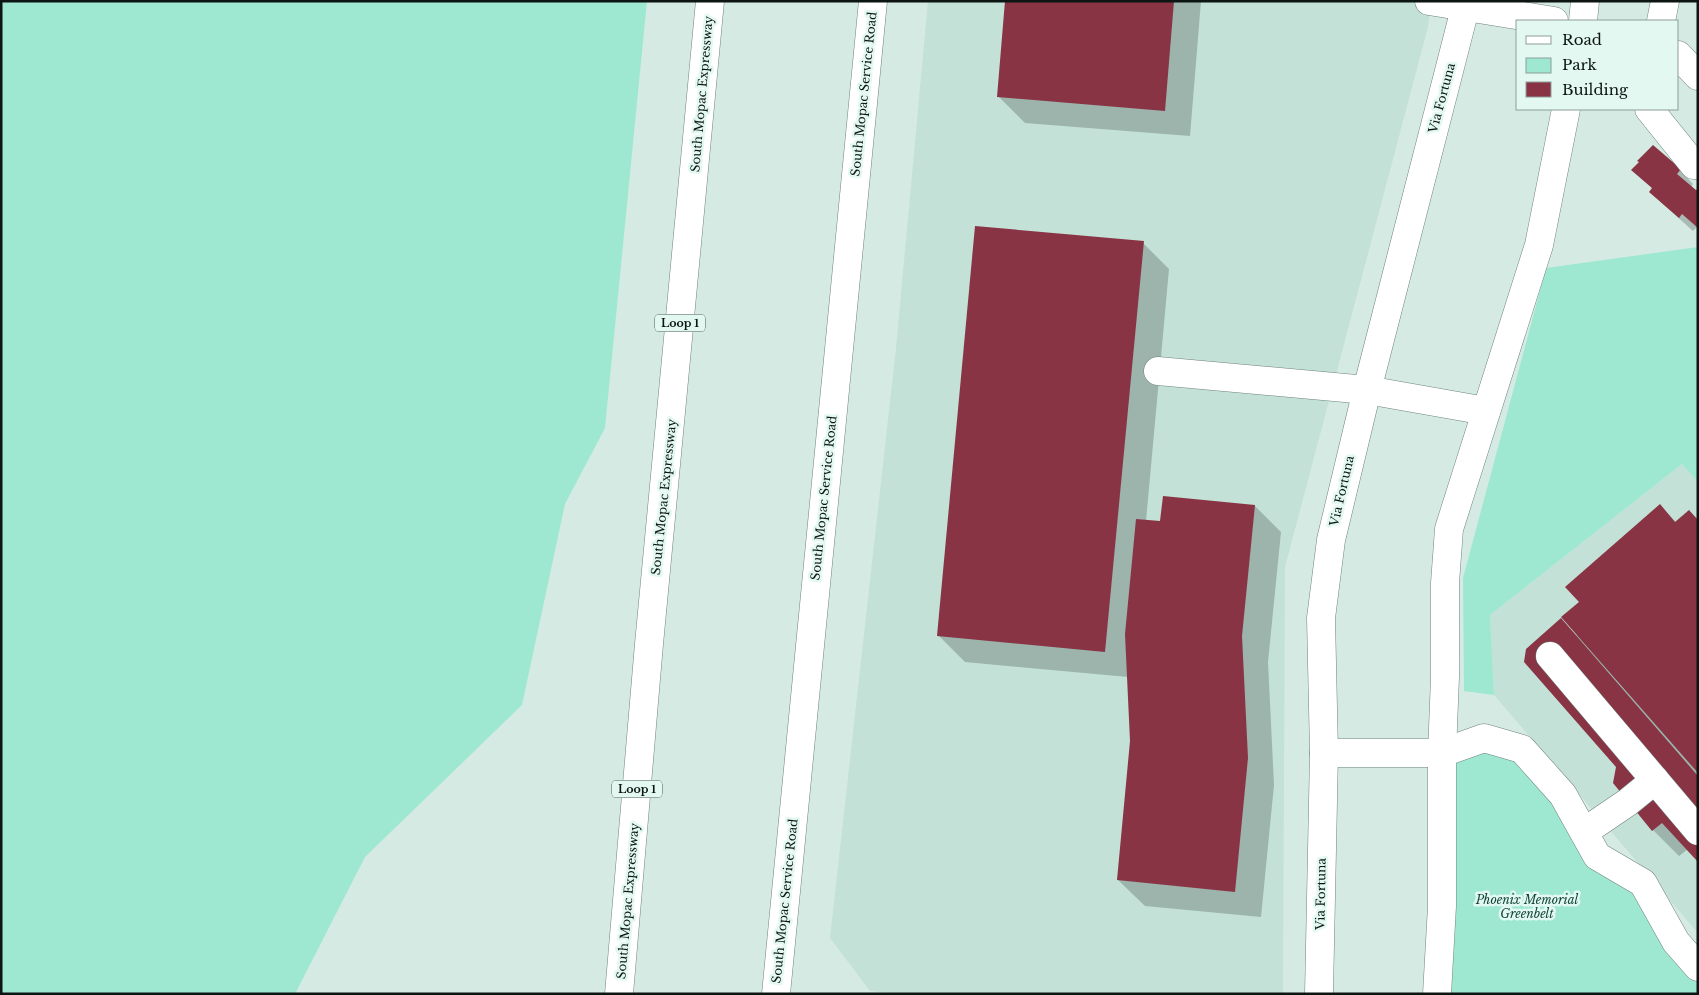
<svg xmlns="http://www.w3.org/2000/svg" width="1699" height="995" viewBox="0 0 1699 995" font-family="'Libre Baskerville',serif">
<style>
.built{fill:#c3e1d7}
.green{fill:#9ee8d2}
.shadow{fill:#0003}
.building{fill:#893444}
.lines{fill:none;stroke-linecap:round;stroke-linejoin:round}
.minor-casing{stroke:#70837d;stroke-width:29}
.major-casing{stroke:#70837d;stroke-width:29}
.highway-casing{stroke:#70837d;stroke-width:29}
.minor{stroke:#fff;stroke-width:28}
.major{stroke:#fff;stroke-width:28}
.highway{stroke:#fff;stroke-width:28}
.labels{text-anchor:middle;stroke-width:5;stroke-linejoin:round;paint-order:stroke}
.shield{fill:#e2f8f1;stroke:#4d5955;stroke-width:1}
.shield-label{font-size:11px;font-weight:bold;fill:#0d1512}
.street-label{font-size:12px;fill:#0d1512;stroke:#e2f8f1}
.park-label{font-size:12px;font-style:italic;fill:#12463a;stroke:#e2f8f1}
</style>
<rect width="100%" height="100%" fill="#d5eae3"/>
<g class="built">
<polygon points="928,1 1431,1 1428,27 1285,567 1283,994 899,994 870,991 830,938 896,348"/>
<polygon points="1682,464 1698,482 1698,933 1494,695 1490,615"/>
</g>
<g class="green">
<polygon points="1,1 647,1 605,428 565,504 522,705 365,857 295,994 1,994"/>
<polygon points="1698,247 1698,482 1682,464 1490,615 1494,695 1464,691 1463,578 1546,268"/>
<polygon points="1522,749 1597,856 1643,883 1698,967 1698,994 1448,994 1442,753"/>
</g>
<g class="shadow">
<polygon points="1007,1 1201,1 1190,136 1025,123 999,97"/>
<polygon points="1633,170 1680,170 1693,184 1691,187 1696,192 1698,191 1698,228 1697,227 1693,231 1664,205 1651,192 1653,189"/>
<polygon points="1143,243 1169,269 1146,521 1161,523 1255,506 1281,532 1268,662 1274,785 1261,917 1145,906 1118,880 1132,741 1128,677 965,662 939,636"/>
<polygon points="1660,506 1677,523 1698,521 1698,861 1688,849 1679,856 1653,830 1614,783 1617,766 1561,619 1577,636 1578,634 1580,602"/>
</g>
<g class="building">
<polygon points="1005,1 1174,1 1165,111 997,97"/>
<polygon points="1653,145 1681,169 1677,174 1696,190 1698,189 1698,228 1682,214 1679,218 1649,192 1652,188 1631,170 1639,162 1637,161"/>
<polygon points="975,226 1144,241 1105,652 937,636"/>
<polygon points="1163,496 1255,505 1242,636 1248,758 1235,892 1117,880 1130,741 1125,634 1136,519 1160,521"/>
<polygon points="1660,504 1675,522 1689,510 1698,520 1698,773 1561,617 1579,602 1565,587"/>
<polygon points="1561,618 1698,776 1698,862 1662,823 1652,831 1613,783 1616,767 1524,662 1526,649"/>
</g>
<g class="lines">
<defs>
<g id="minor">
<polyline points="1429,1 1554,21"/>
<polyline points="1583,21 1585,1"/>
<polyline points="1661,21 1665,1"/>
<polyline points="1678,55 1698,76"/>
<polyline points="1649,109 1694,165 1698,165"/>
<polyline points="1158,371 1367,390 1486,411"/>
<polyline points="1550,656 1698,831"/>
<polyline points="1324,753 1442,753 1484,738 1522,749 1563,795 1597,856 1643,883 1676,942 1698,967"/>
<polyline points="1584,832 1628,802 1655,780"/>
<polyline points="1319,994 1324,753 1321,618 1331,540 1367,390 1467,1"/>
<polyline points="1437,994 1442,906 1442,753 1445,677 1445,583 1449,529 1539,245 1566,109"/>
</g>
<polyline id="major" points="776,994 873,1"/>
<polyline id="highway" points="619,994 649,644 710,1"/>
</defs>
<use href="#minor" class="minor-casing"/>
<use href="#major" class="major-casing"/>
<use href="#highway" class="highway-casing"/>
<use href="#minor" class="minor"/>
<use href="#major" class="major"/>
<use href="#highway" class="highway"/>
</g>
<g class="labels">
<g class="shield">
<rect x="655" y="314.5" width="50" height="17" rx="4"/>
<rect x="612" y="780.5" width="50" height="17" rx="4"/>
</g>
<g class="shield-label">
<text x="680" y="327">Loop 1</text>
<text x="637" y="793">Loop 1</text>
</g>
<g class="street-label">
<text transform="translate(702 94) rotate(-85)" y="4">South Mopac Expressway</text>
<text transform="translate(864 94) rotate(-84)" y="4">South Mopac Service Road</text>
<text transform="translate(1442 98) rotate(-75)" y="4">Via Fortuna</text>
<text transform="translate(1342 491) rotate(-77)" y="4">Via Fortuna</text>
<text transform="translate(664 497) rotate(-84)" y="4">South Mopac Expressway</text>
<text transform="translate(824 498) rotate(-84)" y="4">South Mopac Service Road</text>
<text transform="translate(1321 894) rotate(-89)" y="4">Via Fortuna</text>
<text transform="translate(628 901) rotate(-85)" y="4">South Mopac Expressway</text>
<text transform="translate(785 901) rotate(-84)" y="4">South Mopac Service Road</text>
</g>
<g class="park-label">
<text x="1527" y="904">Phoenix Memorial<tspan x="1527" dy="14">Greenbelt</tspan></text>
</g>
</g>
<rect width="1699" height="995" fill="none" stroke="#0d1512" stroke-width="5"/>
<rect x="1516" y="20" width="162" height="90" fill="#e2f8f1" stroke="#8d9d98"/>
<rect x="1526" y="36" width="25" height="8" fill="#ffffff" stroke="#8d9d98"/>
<text x="1562" y="45" font-size="15" fill="#0d1512">Road</text>
<rect x="1526" y="58" width="25" height="15" fill="#9ee8d2" stroke="#8d9d98"/>
<text x="1562" y="70" font-size="15" fill="#0d1512">Park</text>
<rect x="1526" y="82" width="25" height="15" fill="#893444" stroke="#8d9d98"/>
<text x="1562" y="95" font-size="15" fill="#0d1512">Building</text>
</svg>
